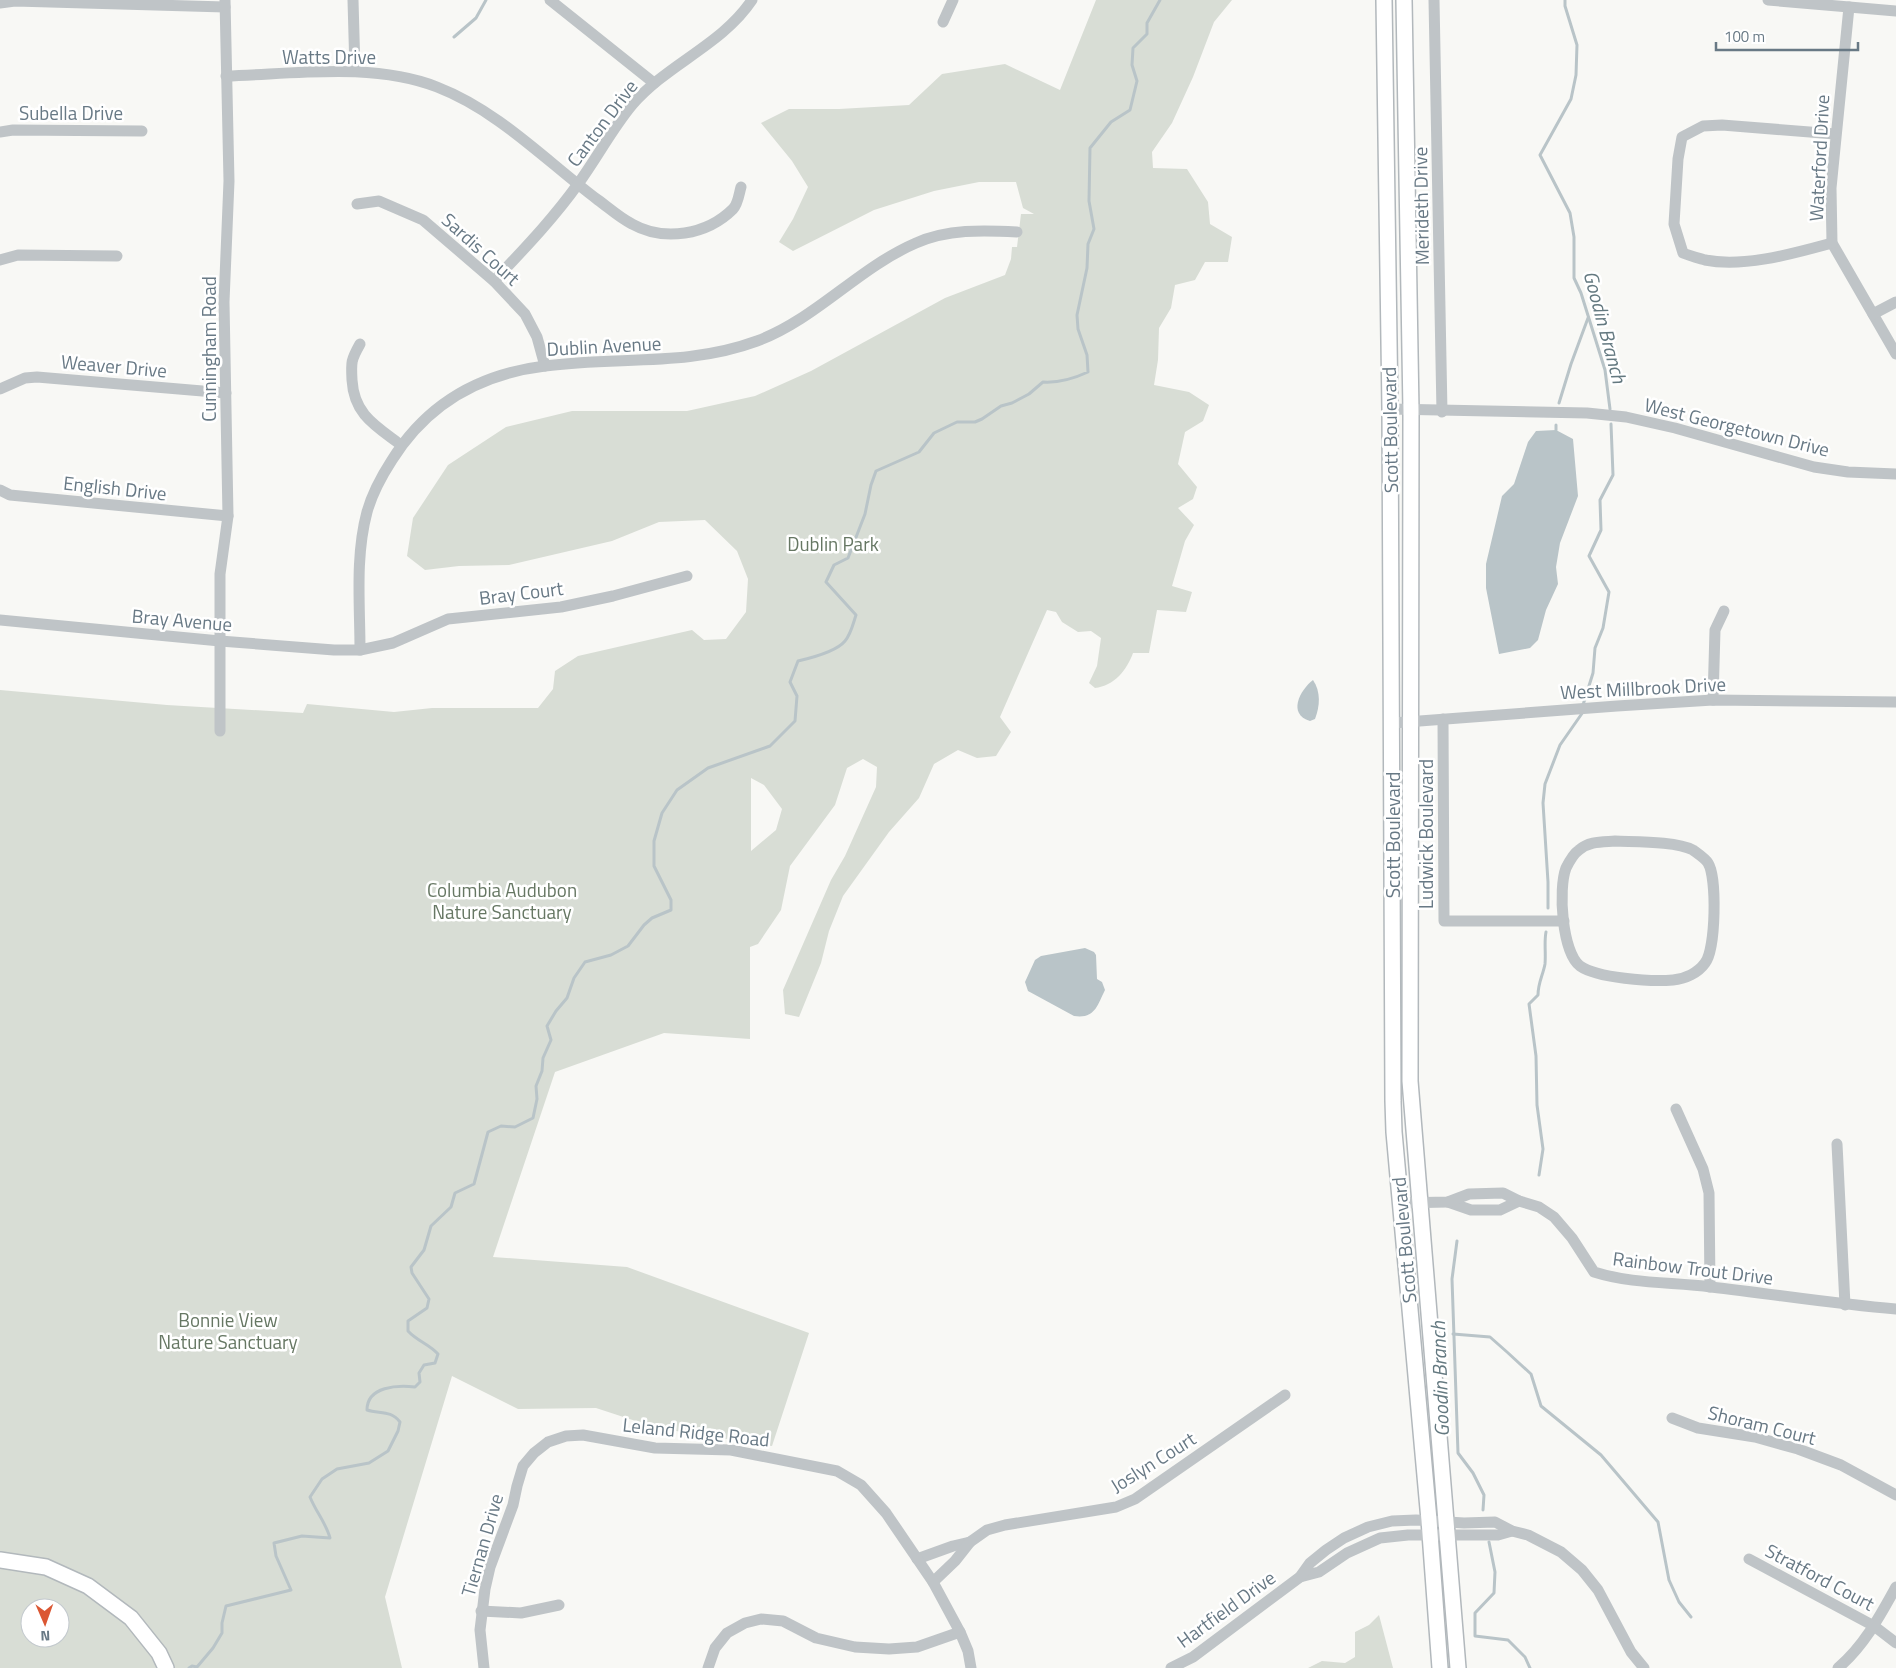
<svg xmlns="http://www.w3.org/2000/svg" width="1896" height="1668" viewBox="0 0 1896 1668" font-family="'Titillium Web',sans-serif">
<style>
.green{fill:#d8ddd5;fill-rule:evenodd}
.water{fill:#b9c4c8}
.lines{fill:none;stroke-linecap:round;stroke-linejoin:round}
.stream{stroke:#b9c4c8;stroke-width:3}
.secondary-casing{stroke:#b2b8bc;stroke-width:18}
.street{stroke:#bfc4c7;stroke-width:11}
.secondary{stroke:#fff;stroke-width:15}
.labels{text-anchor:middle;stroke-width:5;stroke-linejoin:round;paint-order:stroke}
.street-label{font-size:19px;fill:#687985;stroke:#fff}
.park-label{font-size:19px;fill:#667763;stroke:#fff}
.water-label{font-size:20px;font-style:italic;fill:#647980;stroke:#fff}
</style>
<rect width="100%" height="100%" fill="#f8f8f5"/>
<g class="green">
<path d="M1096 0H1232L1214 22 1193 77 1172 123 1152 152 1153 168 1187 169 1208 202 1210 224 1232 237 1228 262H1205L1195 280 1175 285 1171 308 1159 328 1158 360 1154 385 1189 392 1209 405 1203 421 1185 432 1178 464 1197 487 1193 499 1178 508 1194 525 1185 541 1172 586 1192 592 1186 612 1157 610 1149 653H1133C1127 670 1114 686 1095 688L1089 683 1097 666 1101 638 1091 631 1078 632 1062 622 1056 612 1047 610 1000 717 1011 732 996 756 977 758 958 750 934 764 919 798 889 832 843 896 829 931 821 963 799 1017 785 1014 783 990 831 880 845 856 876 787 877 767 863 759 847 768 835 805 790 866 781 910 758 944 750 947V1039L664 1033 555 1072 493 1257 627 1267 809 1333 772 1446 657 1428 596 1408 518 1409 452 1376 385 1597 402 1668H0V690L167 705 303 713 307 704 394 712 432 708H538L553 689 555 671 578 656 692 630 704 640 726 639 746 612 748 579 737 551 705 520 659 522 612 541 509 565 459 566 425 570 407 556 413 518 448 465 506 427 572 411H687L755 396 811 371 945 298 1005 275 1011 259 1012 247H1017L1021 214H1034L1023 208 1016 182H979L934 191 874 210 793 251 779 242 793 219 808 187 792 161 761 123 789 109H839L909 105 942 74 1005 64 1060 90ZM751 778 764 785 782 809 776 830 751 851ZM30 1608H60V1638H30Z"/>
<polygon points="1379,1615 1393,1668 1308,1668 1322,1661 1345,1663 1355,1657 1355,1632 1369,1625"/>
</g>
<g class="water">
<polygon points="1556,430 1573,439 1578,496 1560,543 1556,567 1558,584 1546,610 1538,640 1530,648 1499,654 1486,588 1486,564 1502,496 1514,484 1528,442 1536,431"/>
<path d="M1313 680C1321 692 1320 706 1315 719L1310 721C1287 714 1300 690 1313 680Z"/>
<path d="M1085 948 1094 952 1096 955 1097 979 1102 982 1105 990C1097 1006 1095 1019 1074 1016L1028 991 1025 982 1035 960 1041 956Z"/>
</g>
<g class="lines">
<g class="stream">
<polyline points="1565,0 1565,6 1577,45 1576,75 1571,99 1540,155 1570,213 1574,237 1574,278 1581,293 1605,370 1610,409"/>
<polyline points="454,37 476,18 486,0"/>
<polyline points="1559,403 1571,364 1588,318"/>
<polyline points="1556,425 1556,430"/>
<polyline points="1583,705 1593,673 1595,648 1603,628 1609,592 1589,556 1601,530 1600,500 1613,475 1611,424"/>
<polyline points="1548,908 1548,882 1543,803 1545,784 1560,745 1583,712"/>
<path d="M1539 1175 1543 1149 1537 1105 1536 1056 1529 1004 1538 995C1538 983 1543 975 1545 964 1546 953 1544 942 1546 932"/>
<polyline points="1457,1241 1452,1279 1458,1453 1473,1473 1484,1495 1483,1510"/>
<polyline points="1453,1334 1490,1337 1507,1352 1531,1374 1541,1406 1601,1455 1658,1522 1669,1580 1679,1602 1691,1617"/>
<polyline points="1489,1542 1495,1572 1494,1593 1475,1613 1475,1636 1508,1640 1525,1657 1530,1668"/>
<path d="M189 1668 192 1666 197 1667 213 1648 222 1633V1623L226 1606 291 1590 276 1556 274 1543 302 1536 330 1538C326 1523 316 1512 310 1497L322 1479 337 1469 369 1463 388 1451 398 1431 400 1422C391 1410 380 1414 367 1410 367 1386 398 1385 415 1387L420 1382 419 1373 424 1365 435 1363 438 1354C429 1344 417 1341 408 1331V1321L427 1308 429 1299 412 1273 411 1267 424 1250 431 1226 451 1207 455 1193 474 1184 488 1132 501 1126 515 1127 533 1118 537 1099 536 1086 542 1071 543 1058 551 1040 547 1026 556 1011 567 998 574 978 585 962 611 955 628 946 644 925 652 918 671 910V900L654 866V841L662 813 677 790 708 768 770 746 795 721 797 696 790 682 798 661C811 658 836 652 845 641 851 634 853 624 856 615L826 582 834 565 848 558 865 514 871 485 876 471 919 452 934 433 957 422H975L982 419 1001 406 1012 403 1029 394 1043 382C1059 383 1073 379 1088 372L1087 355 1078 329 1077 315 1087 268 1088 244 1094 229 1089 201 1090 148 1111 122 1130 110 1137 81 1132 65 1133 48 1147 34V23L1160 0"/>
</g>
<defs>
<g id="secondary">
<polyline points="1384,0 1390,409 1393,1101 1394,1132 1429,1520 1440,1668"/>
<polyline points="1404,0 1411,411 1410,1081 1458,1668"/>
<polyline points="0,1560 46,1567 88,1586 131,1618 159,1653 166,1668"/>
</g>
</defs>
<use href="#secondary" class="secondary-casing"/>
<g class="street">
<polyline points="353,0 355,71"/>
<polyline points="550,0 654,83"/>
<polyline points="1434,0 1442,412"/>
<polyline points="1768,0 1896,11"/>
<polyline points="0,3 15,1 225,7"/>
<polyline points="1849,7 1831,188 1832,243 1896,354"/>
<polyline points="943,22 953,0"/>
<path d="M226 76C294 74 373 62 437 87 499 111 546 161 598 200 609 208 620 218 632 224 664 242 707 235 733 209 738 204 739 194 741 187"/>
<polyline points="0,132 13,130 142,131"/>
<polyline points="357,204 379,201 423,220 494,281 525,314 537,337 545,366"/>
<path d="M1832 243C1795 253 1744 268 1705 260 1698 258 1690 256 1683 253L1674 224 1678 159 1682 137 1703 126 1722 125 1835 134"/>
<polyline points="0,260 18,255 117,256"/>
<path d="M494 281C523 250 553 219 578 184 597 158 612 129 632 105 667 64 722 45 752 0"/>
<polyline points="1873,314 1896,302"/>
<path d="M360 344C351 360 351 362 352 380 354 415 376 426 401 445"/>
<polyline points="0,389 25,378 37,377 226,393"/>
<polyline points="1390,409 1587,413 1626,417 1675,428 1814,467 1848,472 1896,474"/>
<polyline points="0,490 10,495 228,516"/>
<polyline points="0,620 220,641 334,650 360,650 393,643 448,619 561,607 613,596 687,576"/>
<path d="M360 650C360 605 355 557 367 512 372 494 381 477 392 460 427 404 479 374 545 366 617 356 687 367 757 341 816 319 858 268 916 243 947 229 983 230 1017 232"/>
<polyline points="1713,700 1715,630 1724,611"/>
<polyline points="1443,719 1444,921 1564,921"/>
<polyline points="1393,723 1617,706 1713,700 1896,702"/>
<polyline points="220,731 220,574 228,516 224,302 229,181 225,0"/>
<path d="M1615 841C1635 842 1676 841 1693 850 1697 853 1706 859 1708 863 1717 877 1716 949 1705 963 1698 973 1685 979 1673 980 1651 982 1597 978 1580 966 1562 952 1558 889 1566 868 1569 862 1573 854 1579 850 1589 841 1602 842 1615 841Z"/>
<polyline points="1676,1109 1703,1169 1709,1193 1710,1287"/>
<polyline points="1837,1144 1845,1305"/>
<polyline points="1448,1202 1471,1210 1500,1210 1519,1201"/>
<path d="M1400 1203 1448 1202 1469 1194 1503 1193 1519 1201 1539 1207 1554 1217 1572 1238 1594 1272C1632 1284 1671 1282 1711 1287 1773 1294 1834 1304 1896 1309"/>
<polyline points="1672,1418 1698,1428 1755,1437 1798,1449 1841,1465 1896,1495"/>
<polyline points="917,1559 953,1546 970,1542"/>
<polyline points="1749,1559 1874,1626 1896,1643"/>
<polyline points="1300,1577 1319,1572 1347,1553 1380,1538 1408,1535 1498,1535 1512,1531"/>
<polyline points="933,1582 955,1561 970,1542 987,1530 1005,1525 1116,1507 1135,1499 1285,1395"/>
<polyline points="481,1611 521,1613 559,1605"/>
<polyline points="484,1668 480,1630 485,1589 490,1567 513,1505 517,1486 523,1466 534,1453 548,1442 566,1436 583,1435 655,1448 731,1450 837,1471 861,1485 886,1513 933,1582 960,1632 968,1651 971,1668"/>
<polyline points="708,1668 715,1648 727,1633 745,1623 761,1619 783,1621 816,1638 855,1647 889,1649 917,1647 960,1632"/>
<polyline points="1171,1668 1193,1657 1300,1577 1310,1563 1326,1550 1344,1538 1368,1527 1392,1521 1416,1520 1464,1523 1495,1522 1512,1531 1528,1535 1561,1552 1582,1570 1598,1590 1631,1652 1644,1668"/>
<path d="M1838 1668C1864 1646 1880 1616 1896 1587"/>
</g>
<use href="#secondary" class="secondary"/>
</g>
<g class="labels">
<g class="street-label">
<text x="329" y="64">Watts Drive</text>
<text x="71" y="120">Subella Drive</text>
<text transform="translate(602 123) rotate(-53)" y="7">Canton Drive</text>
<text transform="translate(1819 158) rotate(-87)" y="7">Waterford Drive</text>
<text transform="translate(1421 206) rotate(-91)" y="7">Merideth Drive</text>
<text transform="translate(481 249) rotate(42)" y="7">Sardis Court</text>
<text transform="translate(604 346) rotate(-3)" y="7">Dublin Avenue</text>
<text transform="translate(209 349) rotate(-90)" y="7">Cunningham Road</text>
<text transform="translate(114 366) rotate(5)" y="7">Weaver Drive</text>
<text transform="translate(1737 427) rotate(14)" y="7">West Georgetown Drive</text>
<text transform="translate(1390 430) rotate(-91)" y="7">Scott Boulevard</text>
<text transform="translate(115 488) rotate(6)" y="7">English Drive</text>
<text transform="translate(521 593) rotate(-7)" y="7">Bray Court</text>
<text transform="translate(182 620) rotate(5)" y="7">Bray Avenue</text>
<text transform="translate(1643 688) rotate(-3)" y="7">West Millbrook Drive</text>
<text transform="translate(1426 834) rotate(-90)" y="7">Ludwick Boulevard</text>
<text transform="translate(1393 835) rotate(-90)" y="7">Scott Boulevard</text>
<text transform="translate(1404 1240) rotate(-95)" y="7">Scott Boulevard</text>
<text transform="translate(1693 1268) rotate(7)" y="7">Rainbow Trout Drive</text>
<text transform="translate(1762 1425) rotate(14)" y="7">Shoram Court</text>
<text transform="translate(696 1432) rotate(6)" y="7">Leland Ridge Road</text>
<text transform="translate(1153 1462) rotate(-32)" y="7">Joslyn Court</text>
<text transform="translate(482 1545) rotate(-74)" y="7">Tiernan Drive</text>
<text transform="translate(1820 1577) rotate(28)" y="7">Stratford Court</text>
<text transform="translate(1226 1609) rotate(-36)" y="7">Hartfield Drive</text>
</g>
<g class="park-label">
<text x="833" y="551">Dublin Park</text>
<text x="502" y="897">Columbia Audubon<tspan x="502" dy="22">Nature Sanctuary</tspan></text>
<text x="228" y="1327">Bonnie View<tspan x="228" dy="22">Nature Sanctuary</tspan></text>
</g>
<g class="water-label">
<text transform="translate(1605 327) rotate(75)" y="7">Goodin Branch</text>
<text transform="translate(1440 1379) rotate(-92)" y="7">Goodin Branch</text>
</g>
</g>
<g transform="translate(45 1623) rotate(178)"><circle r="24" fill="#ffffff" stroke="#c3c9ce"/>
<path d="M0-4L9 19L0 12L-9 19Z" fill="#db5733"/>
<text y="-8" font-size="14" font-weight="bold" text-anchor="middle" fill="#687985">N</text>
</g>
<path d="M1716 42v8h142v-8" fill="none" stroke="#687985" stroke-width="2.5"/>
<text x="1724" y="42" font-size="15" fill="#687985" stroke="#ffffff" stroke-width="4" paint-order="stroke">100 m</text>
</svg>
